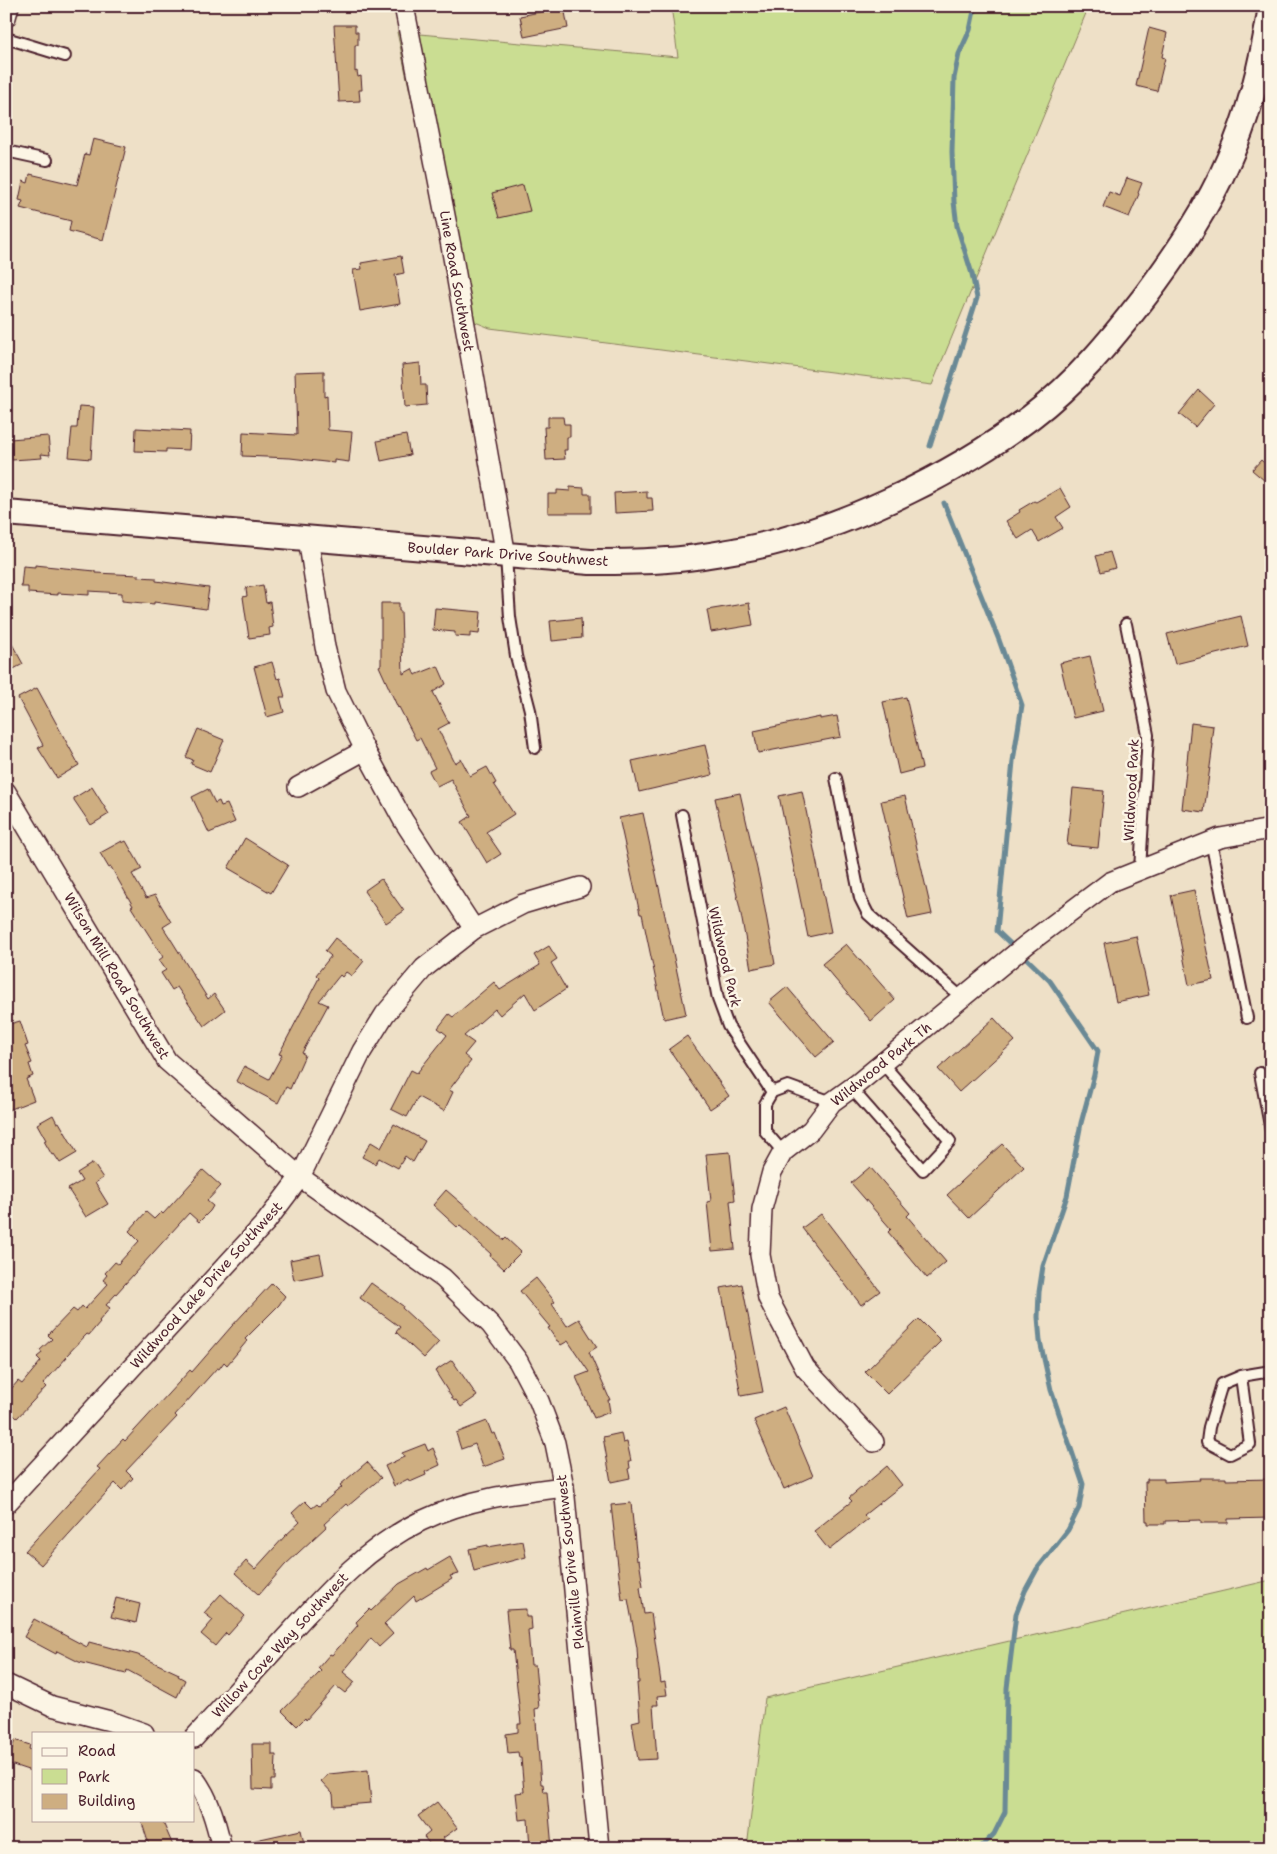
<svg xmlns="http://www.w3.org/2000/svg" width="1277" height="1854" viewBox="0 0 1277 1854" font-family="'Shantell Sans',sans-serif">
<style>
.green{fill:#cadd92;stroke:#8a7e5e}
.lines{fill:none;stroke-linecap:round;stroke-linejoin:round}
.stream{stroke:#6a8995;stroke-width:5}
.building{fill:#ceae81;stroke:#4a1f2b}
.service-casing{stroke:#4a1f2b;stroke-width:14}
.minor-casing{stroke:#4a1f2b;stroke-width:22}
.tertiary-casing{stroke:#4a1f2b;stroke-width:28}
.service{stroke:#fcf5e5;stroke-width:10}
.minor{stroke:#fcf5e5;stroke-width:19}
.tertiary{stroke:#fcf5e5;stroke-width:24}
.labels{text-anchor:middle;stroke-width:5;stroke-linejoin:round;paint-order:stroke}
.street-label{font-size:14px;fill:#4a1f2b;stroke:#fcf5e5}
</style>
<rect width="100%" height="100%" fill="#eee0c7"/>
<filter id="ink" filterUnits="userSpaceOnUse"><feTurbulence type="fractalNoise" baseFrequency=".02" numOctaves="2"/><feDisplacementMap in="SourceGraphic" scale="10" xChannelSelector="R" yChannelSelector="G"/><feConvolveMatrix kernelMatrix="1 2 1 2 8 2 1 2 1" color-interpolation-filters="sRGB"/></filter>
<g filter="url(#ink)">
<g class="green">
<polygon points="671,6 1089,6 932,385 490,328 458,315 397,32 678,57"/>
<polygon points="1271,1580 1271,1848 747,1848 765,1698"/>
</g>
<g class="lines">
<g class="stream">
<polyline points="930,446 977,298 972,274 957,226 954,202 952,152 954,78 959,54 970,30 975,6"/>
<polyline points="944,503 999,640 1022,705 1013,761 997,931 1016,949"/>
<polyline points="980,1848 994,1834 1005,1812 1007,1688 1016,1614 1025,1591 1037,1569 1068,1530 1079,1508 1083,1484 1051,1390 1040,1341 1038,1317 1039,1292 1043,1266 1067,1196 1081,1123 1094,1075 1098,1051 1050,981 1022,954"/>
</g>
</g>
<g class="building">
<polygon points="564,7 568,28 524,37 520,16"/>
<polygon points="334,25 355,25 355,32 358,32 358,45 355,45 355,72 357,71 358,77 361,76 362,90 359,90 360,101 339,102"/>
<polygon points="1149,28 1167,33 1162,57 1165,58 1157,91 1136,86"/>
<polygon points="93,139 126,147 103,240 69,231 71,221 20,208 23,201 19,200 23,181 28,183 30,174 77,185 85,154 89,155"/>
<polygon points="1127,178 1142,183 1138,193 1139,194 1129,217 1103,207 1109,192 1120,196"/>
<polygon points="523,185 530,211 499,218 492,193"/>
<polygon points="401,256 404,273 395,275 400,304 360,311 353,270 362,269 361,263"/>
<polygon points="420,363 421,385 426,385 427,405 405,407 402,365"/>
<polygon points="324,371 324,396 327,395 328,430 352,432 349,462 334,460 334,463 290,458 242,456 243,432 297,435 295,372"/>
<polygon points="1199,390 1214,404 1195,427 1179,414"/>
<polygon points="79,406 94,407 91,459 69,457 72,428 77,428"/>
<polygon points="548,417 563,417 564,424 570,424 570,437 567,437 567,450 564,450 565,459 546,460 544,427 548,427"/>
<polygon points="136,428 190,431 189,450 166,449 166,452 135,451"/>
<polygon points="406,435 410,455 381,461 377,441"/>
<polygon points="48,436 50,455 41,454 42,458 12,460 10,439"/>
<polygon points="1261,460 1271,469 1271,486 1252,470"/>
<polygon points="570,487 584,488 584,494 591,494 591,513 548,513 548,494 557,494 557,490 570,491"/>
<polygon points="1060,488 1071,507 1056,517 1063,528 1039,542 1032,530 1018,539 1006,521 1020,512 1019,510 1034,501 1036,502"/>
<polygon points="647,491 647,498 652,498 653,511 615,513 614,493"/>
<polygon points="1110,552 1115,568 1101,572 1096,556"/>
<polygon points="35,565 95,571 95,573 139,575 139,577 156,578 156,581 209,588 206,609 154,602 154,604 122,601 122,593 89,591 89,595 58,593 58,595 28,593 28,587 21,587 23,566 35,567"/>
<polygon points="263,585 266,603 270,602 273,627 269,628 270,635 249,638 243,597 247,596 246,588"/>
<polygon points="381,603 399,603 399,611 401,611 403,674 412,669 415,675 438,666 446,684 433,692 449,723 438,729 455,763 461,759 470,776 487,767 496,783 494,784 514,814 486,832 501,854 487,863 462,822 471,816 451,779 437,786 429,771 435,768 420,738 416,740 399,707 398,708 379,666 381,665"/>
<polygon points="749,603 753,625 711,632 707,610"/>
<polygon points="435,608 481,612 479,634 470,633 470,637 455,636 455,632 433,630"/>
<polygon points="1241,616 1248,646 1175,664 1167,634"/>
<polygon points="581,618 582,638 552,641 550,621"/>
<polygon points="6,633 23,664 6,673"/>
<polygon points="1090,656 1103,711 1073,718 1060,663"/>
<polygon points="272,662 277,679 280,678 285,697 280,697 284,712 267,717 254,667"/>
<polygon points="37,688 79,765 57,778 38,748 43,745 18,698"/>
<polygon points="906,697 922,768 899,774 883,702"/>
<polygon points="837,716 841,737 758,753 754,731 820,717 820,719"/>
<polygon points="1191,723 1213,726 1211,744 1213,744 1204,812 1182,809"/>
<polygon points="198,729 224,740 210,772 191,764 193,760 186,757"/>
<polygon points="705,745 712,775 639,792 632,761"/>
<polygon points="92,787 109,814 91,825 74,800 74,798"/>
<polygon points="1073,788 1104,791 1098,848 1067,845"/>
<polygon points="208,789 215,803 219,801 221,806 227,804 235,822 209,833 192,797"/>
<polygon points="802,791 831,932 808,937 779,796"/>
<polygon points="740,793 760,882 775,964 751,969 740,909 715,798"/>
<polygon points="905,796 932,914 908,919 881,801"/>
<polygon points="643,813 686,1014 664,1019 642,914 640,914 619,818"/>
<polygon points="245,838 288,865 271,893 228,868"/>
<polygon points="122,841 122,843 126,841 142,869 132,874 146,898 155,895 171,922 163,927 172,941 208,999 214,994 225,1010 204,1026 177,987 172,990 161,973 166,970 159,960 163,957 131,907 133,906 111,867 109,868 100,853"/>
<polygon points="381,879 404,911 386,923 364,891"/>
<polygon points="1194,890 1213,980 1189,985 1171,895"/>
<polygon points="1136,936 1149,995 1116,1002 1104,943"/>
<polygon points="335,938 364,961 352,976 346,972 342,977 340,975 319,1001 328,1005 302,1053 305,1055 290,1089 286,1087 278,1103 236,1081 244,1066 269,1079 282,1055 279,1054 319,978 316,975 331,956 325,951"/>
<polygon points="846,944 895,1000 871,1021 822,964"/>
<polygon points="549,946 557,959 551,963 566,989 535,1010 525,993 500,1015 495,1009 464,1036 474,1043 464,1055 471,1061 449,1090 453,1092 444,1111 418,1097 407,1117 391,1109 411,1070 417,1073 447,1035 438,1028 449,1014 453,1017 494,982 500,990 540,965 534,955"/>
<polygon points="787,987 834,1042 816,1057 769,1002"/>
<polygon points="994,1018 1015,1041 959,1092 938,1069"/>
<polygon points="20,1021 28,1045 25,1046 32,1063 29,1064 33,1076 26,1079 34,1100 6,1111 6,1025"/>
<polygon points="687,1036 729,1096 710,1109 669,1049"/>
<polygon points="53,1115 57,1123 59,1122 77,1153 60,1163 54,1154 52,1155 44,1141 46,1140 37,1124"/>
<polygon points="394,1124 425,1141 413,1162 405,1156 398,1168 379,1158 375,1164 362,1157 371,1142 381,1148"/>
<polygon points="1002,1144 1024,1167 969,1218 947,1195"/>
<polygon points="730,1152 735,1200 730,1201 735,1249 712,1251 707,1202 711,1201 706,1154"/>
<polygon points="93,1163 103,1178 95,1183 108,1204 86,1217 68,1189 82,1181 77,1173"/>
<polygon points="870,1167 910,1213 907,1216 946,1262 927,1278 888,1232 891,1229 851,1183"/>
<polygon points="203,1170 221,1186 207,1201 213,1206 210,1211 199,1222 189,1213 106,1305 110,1308 99,1321 100,1322 89,1335 87,1334 66,1356 67,1357 43,1384 46,1387 17,1418 6,1408 6,1395 18,1381 22,1384 41,1361 37,1357 42,1353 40,1350 52,1339 48,1335 73,1309 77,1312 82,1306 85,1309 108,1284 103,1280 107,1275 105,1273 115,1262 118,1264 139,1241 129,1231 146,1212 154,1219 161,1212 163,1214"/>
<polygon points="446,1190 504,1240 506,1238 521,1252 504,1269 490,1256 491,1254 459,1225 457,1227 433,1205"/>
<polygon points="821,1214 880,1291 861,1305 802,1228"/>
<polygon points="320,1254 324,1274 294,1280 290,1260"/>
<polygon points="536,1278 555,1302 552,1304 567,1326 579,1319 597,1347 589,1352 610,1400 608,1400 610,1412 594,1418 576,1377 589,1372 568,1341 561,1345 558,1341 557,1341 548,1328 550,1327 520,1291"/>
<polygon points="272,1283 285,1296 279,1305 245,1339 247,1341 227,1365 224,1362 219,1369 217,1368 175,1415 177,1417 126,1471 133,1478 122,1490 115,1483 41,1565 25,1551 100,1469 97,1467 123,1439 125,1441 190,1370 192,1372 231,1327"/>
<polygon points="371,1283 403,1306 402,1308 439,1342 424,1358 396,1332 400,1327 360,1298"/>
<polygon points="742,1284 763,1392 741,1396 721,1288"/>
<polygon points="919,1319 941,1341 887,1394 865,1372"/>
<polygon points="452,1360 477,1396 461,1407 456,1400 454,1401 435,1371"/>
<polygon points="784,1407 813,1476 784,1489 754,1420"/>
<polygon points="487,1421 492,1434 495,1433 505,1459 483,1467 475,1444 461,1449 456,1433"/>
<polygon points="621,1433 623,1443 627,1442 631,1461 629,1461 630,1468 628,1469 630,1478 611,1482 603,1437"/>
<polygon points="425,1444 428,1451 433,1448 440,1465 425,1472 426,1475 410,1482 408,1479 394,1486 385,1466 404,1457 402,1453"/>
<polygon points="367,1462 381,1478 348,1506 346,1504 324,1524 326,1527 285,1565 259,1595 235,1573 246,1561 255,1569 285,1536 300,1522 292,1513 305,1501 312,1508 317,1504 319,1506 342,1487 340,1485"/>
<polygon points="887,1466 902,1485 864,1515 868,1519 829,1550 814,1531 852,1501 849,1498"/>
<polygon points="1199,1478 1226,1478 1226,1480 1271,1479 1271,1518 1228,1519 1228,1523 1201,1523 1201,1520 1165,1521 1165,1524 1148,1524 1148,1521 1146,1521 1145,1482 1147,1482 1147,1479 1164,1479 1164,1482 1200,1480"/>
<polygon points="631,1503 637,1561 639,1560 643,1586 640,1587 644,1614 651,1613 661,1683 665,1682 667,1695 657,1696 658,1705 653,1705 657,1759 638,1760 632,1722 640,1720 637,1683 639,1683 637,1648 628,1599 622,1600 611,1505"/>
<polygon points="523,1541 526,1557 474,1571 469,1549 488,1545 488,1547"/>
<polygon points="450,1557 459,1574 450,1576 452,1579 416,1601 414,1596 384,1624 393,1634 379,1647 371,1638 343,1672 355,1682 345,1693 336,1686 306,1720 305,1718 297,1726 282,1711 321,1671 318,1668 330,1654 332,1655 358,1625 356,1622 369,1609 371,1611 399,1584 427,1568 428,1570"/>
<polygon points="221,1594 245,1616 228,1635 226,1633 215,1646 201,1634 213,1620 204,1613"/>
<polygon points="116,1598 140,1604 136,1623 111,1617"/>
<polygon points="526,1609 526,1617 531,1617 532,1629 528,1630 531,1665 535,1665 539,1708 535,1709 541,1784 543,1784 544,1792 547,1792 552,1848 530,1848 528,1819 519,1820 516,1793 524,1792 521,1758 519,1758 518,1752 508,1753 506,1734 518,1732 518,1724 521,1724 513,1650 510,1650 506,1610"/>
<polygon points="34,1619 87,1647 89,1642 138,1655 179,1674 178,1676 185,1680 177,1697 127,1670 126,1674 79,1662 57,1651 56,1654 24,1637"/>
<polygon points="15,1740 30,1745 29,1749 34,1751 34,1772 7,1763"/>
<polygon points="252,1744 272,1744 272,1755 276,1755 275,1780 271,1780 271,1790 253,1789"/>
<polygon points="368,1770 371,1803 334,1806 333,1794 321,1781 329,1774"/>
<polygon points="437,1802 457,1828 443,1838 451,1848 433,1848 424,1837 430,1832 418,1816"/>
<polygon points="141,1820 162,1820 174,1848 150,1848"/>
<polygon points="301,1830 305,1848 247,1848 247,1842"/>
</g>
<g class="lines">
<defs>
<g id="service">
<polyline points="6,38 65,56"/>
<polyline points="6,151 47,160"/>
<polyline points="506,556 510,617 516,656 530,710 535,748"/>
<polyline points="1126,624 1148,735 1140,870"/>
<polyline points="836,778 860,898 868,914 962,998"/>
<polyline points="682,815 718,999 728,1026 772,1092"/>
<polyline points="1211,841 1247,1018"/>
<polyline points="1260,1073 1271,1131"/>
<polyline points="851,1088 923,1170 950,1141 882,1063"/>
<polyline points="783,1152 765,1131 765,1104 772,1092 788,1086 832,1102"/>
<polyline points="1241,1376 1250,1444 1230,1454 1207,1442 1209,1427 1222,1384 1241,1376 1271,1371"/>
</g>
<g id="minor">
<polyline points="404,6 451,246 506,556"/>
<polyline points="6,17 9,6"/>
<polyline points="308,538 325,647 336,691 365,750 403,820 474,929"/>
<polyline points="298,787 365,750"/>
<polyline points="6,792 167,1061 300,1177 443,1278 491,1325 518,1361 539,1401 555,1443 564,1487 599,1848"/>
<polyline points="874,1442 805,1368 768,1298 760,1255 762,1209 772,1172 783,1152 811,1130 832,1102 857,1084 1026,945 1110,882 1220,838 1271,829"/>
<polyline points="6,1504 266,1222 300,1177 362,1051 385,1014 424,968 474,929 523,904 580,887"/>
<polyline points="6,1684 52,1706 110,1721 144,1733"/>
<path d="M194 1738C225 1704 255 1671 286 1637 326 1593 366 1547 421 1521 467 1499 515 1493 564 1487"/>
<path d="M194 1778C210 1799 216 1823 222 1848"/>
</g>
<path id="tertiary" d="M6 513 590 562C616 562 642 562 667 560 691 559 716 554 739 550 838 532 951 477 1031 417 1076 383 1112 339 1146 295 1178 252 1208 208 1229 159 1251 110 1263 59 1271 6"/>
</defs>
<use href="#service" class="service-casing"/>
<use href="#minor" class="minor-casing"/>
<use href="#tertiary" class="tertiary-casing"/>
<use href="#service" class="service"/>
<use href="#minor" class="minor"/>
<use href="#tertiary" class="tertiary"/>
</g>
</g>
<g class="labels">
<g class="street-label">
<text transform="translate(457 281) rotate(80)" y="5">Line Road Southwest</text>
<text transform="translate(508 554) rotate(4)" y="5">Boulder Park Drive Southwest</text>
<text transform="translate(1131 790) rotate(-87)" y="5">Wildwood Park</text>
<text transform="translate(725 957) rotate(77)" y="5">Wildwood Park</text>
<text transform="translate(117 976) rotate(59)" y="5">Wilson Mill Road Southwest</text>
<text transform="translate(881 1064) rotate(-39)" y="5">Wildwood Park Th</text>
<text transform="translate(206 1285) rotate(-48)" y="5">Wildwood Lake Drive Southwest</text>
<text transform="translate(570 1562) rotate(-96)" y="5">Plainville Drive Southwest</text>
<text transform="translate(280 1645) rotate(-47)" y="5">Willow Cove Way Southwest</text>
</g>
</g>
<rect width="1277" height="1854" fill="none" stroke="#fcf5e5" stroke-width="25"/>
<rect x="12" y="12" width="1252" height="1829" fill="none" stroke="#4a1f2b" stroke-width="2" filter="url(#ink)"/>
<rect x="32" y="1732" width="162" height="90" fill="#fcf5e5" stroke="#b59f9b"/>
<rect x="42" y="1748" width="25" height="8" fill="#fcf5e5" stroke="#b59f9b"/>
<text x="78" y="1756" font-size="15" fill="#4a1f2b">Road</text>
<rect x="42" y="1769" width="25" height="15" fill="#cadd92" stroke="#b59f9b"/>
<text x="78" y="1782" font-size="15" fill="#4a1f2b">Park</text>
<rect x="42" y="1794" width="25" height="15" fill="#ceae81" stroke="#b59f9b"/>
<text x="78" y="1806" font-size="15" fill="#4a1f2b">Building</text>
</svg>
